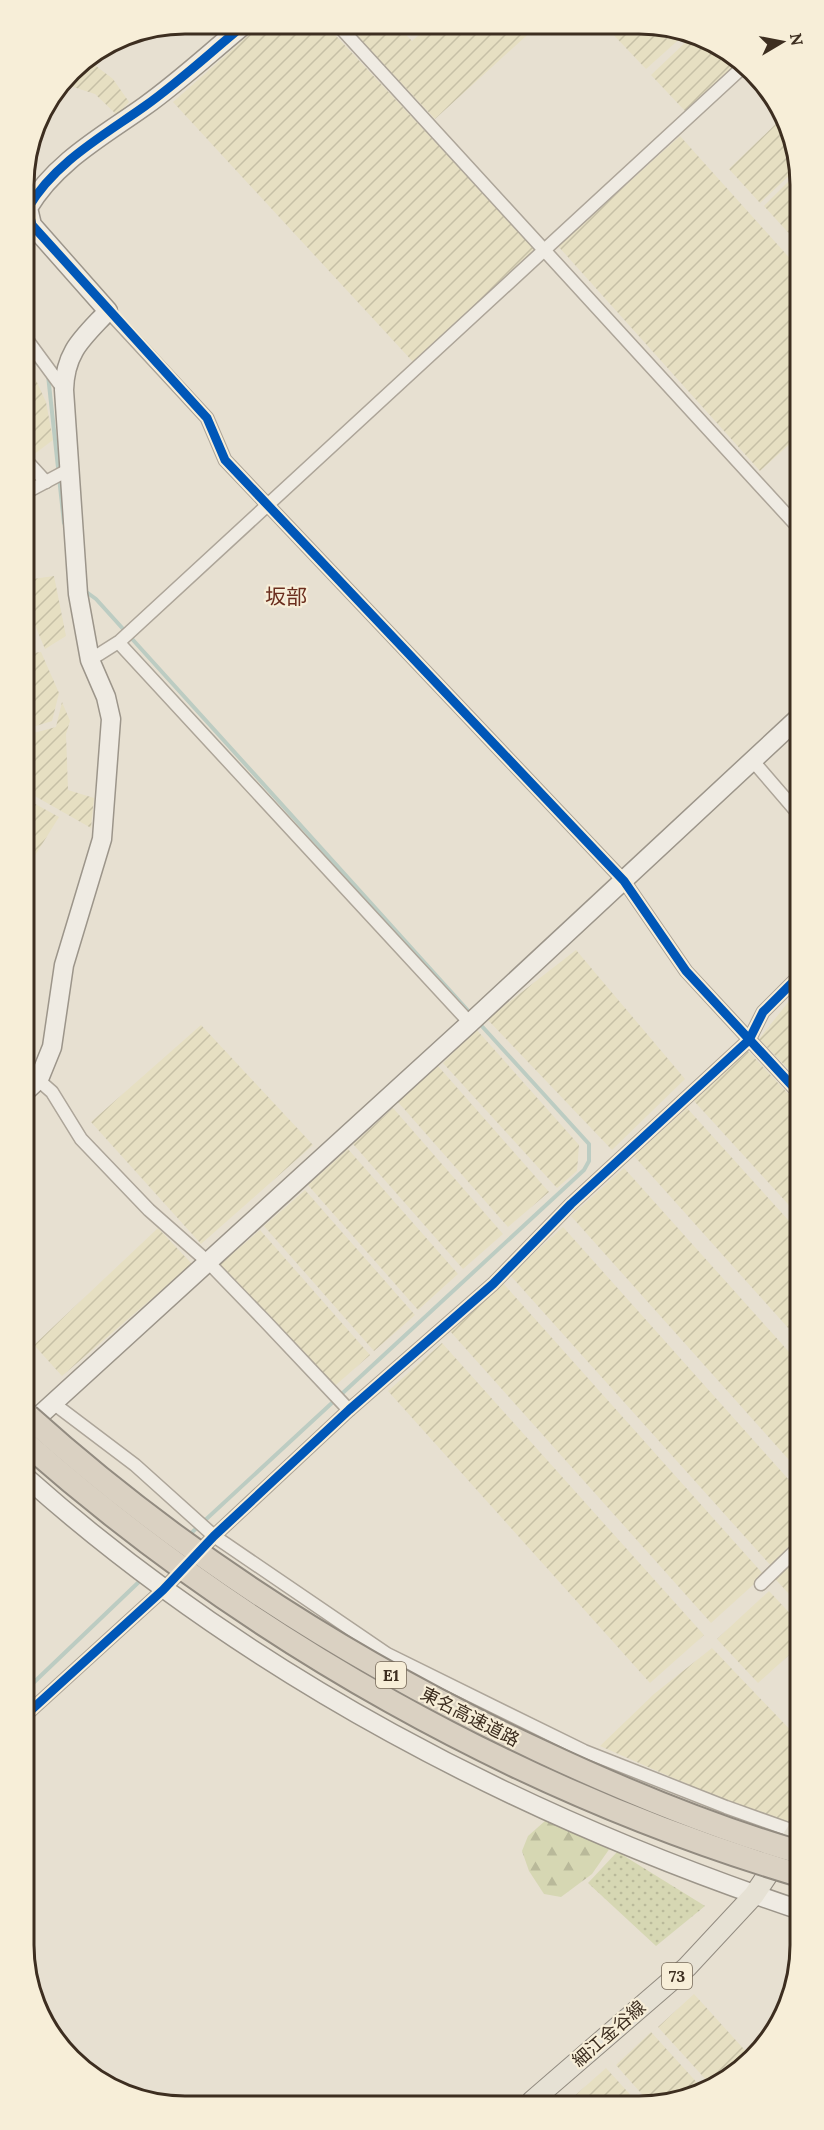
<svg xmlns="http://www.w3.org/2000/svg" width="824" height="2130" viewBox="0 0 824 2130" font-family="Lora,'Noto Sans JP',serif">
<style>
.farmland{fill:url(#farmland-furrows)}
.grass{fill:url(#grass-dots)}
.forest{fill:url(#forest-firs)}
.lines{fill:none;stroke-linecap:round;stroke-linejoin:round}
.stream{stroke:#bcccc2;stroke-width:4}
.street-casing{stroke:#ada599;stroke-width:15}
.secondary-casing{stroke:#9c958a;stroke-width:21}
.primary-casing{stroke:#928b80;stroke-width:22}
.street{stroke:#efebe3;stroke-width:12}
.secondary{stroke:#efebe3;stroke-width:18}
.primary{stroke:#e6e1d4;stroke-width:20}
.highway-bridge-casing{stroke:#928b80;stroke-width:26;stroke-linecap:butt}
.highway-bridge{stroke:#dad1c2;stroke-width:22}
.cycleway-casing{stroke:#f7eed8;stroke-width:13}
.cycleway{stroke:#0057b8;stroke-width:9}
.labels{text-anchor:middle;stroke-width:4.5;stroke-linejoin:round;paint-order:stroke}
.shield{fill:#f7eed8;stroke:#756857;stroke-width:1.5}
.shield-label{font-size:16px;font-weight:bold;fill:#3d2e20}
.street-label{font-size:18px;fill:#3d2e20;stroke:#f7eed8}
.quarter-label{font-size:21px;fill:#6b2e1e;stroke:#f7eed8}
.rim{fill:none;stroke:#3d2e20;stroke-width:3}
</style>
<defs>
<pattern id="farmland-furrows" width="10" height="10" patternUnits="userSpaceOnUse" patternTransform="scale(1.5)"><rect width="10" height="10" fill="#e6dfc2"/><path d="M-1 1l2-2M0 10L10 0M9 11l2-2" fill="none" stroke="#c6c0a6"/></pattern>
<pattern id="grass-dots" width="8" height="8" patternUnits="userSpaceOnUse" patternTransform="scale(1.5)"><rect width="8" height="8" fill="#d6d7b3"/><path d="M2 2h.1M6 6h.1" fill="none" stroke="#b9b99a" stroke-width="1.8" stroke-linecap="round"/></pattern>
<pattern id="forest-firs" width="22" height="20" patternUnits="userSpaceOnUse" patternTransform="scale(1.5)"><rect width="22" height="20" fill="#d6d7b3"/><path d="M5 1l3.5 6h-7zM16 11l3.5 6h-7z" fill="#b9b99a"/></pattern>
</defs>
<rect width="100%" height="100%" fill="#e7e0d1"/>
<g class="farmland">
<polygon points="261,24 326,25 536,250 414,363 173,102"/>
<polygon points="347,25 397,25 412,41 429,26 537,26 435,119"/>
<polygon points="606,27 670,27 684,35 646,69"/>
<polygon points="690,38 737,63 685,111 651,75"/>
<polygon points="87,59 113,79 129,102 117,115 95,94 64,84 79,64"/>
<polygon points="780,120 795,144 795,170 760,203 729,169"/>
<polygon points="680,136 795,264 795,439 760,471 558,246"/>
<polygon points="795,175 795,240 764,206"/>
<polygon points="25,356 46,402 53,440 29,458 25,454"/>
<polygon points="54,576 66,636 45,649 26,604 26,580"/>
<polygon points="41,652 59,693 52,721 26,729 26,654"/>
<polygon points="62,702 70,721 66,734 68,790 94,798 91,828 26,791 26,735 56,727"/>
<polygon points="26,799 59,817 26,870"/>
<polygon points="576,950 685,1079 612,1150 487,1019"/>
<polygon points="797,991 797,1078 759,1039"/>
<polygon points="201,1025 313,1145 201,1244 91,1122"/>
<polygon points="476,1029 579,1145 577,1171 557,1188 443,1063"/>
<polygon points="747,1050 797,1103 798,1215 694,1101"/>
<polygon points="438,1066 549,1192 508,1227 398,1102"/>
<polygon points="393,1108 503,1234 463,1269 353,1144"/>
<polygon points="687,1108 798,1231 798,1339 634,1156"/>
<polygon points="348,1149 458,1274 418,1310 308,1185"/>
<polygon points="624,1168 798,1362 798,1470 571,1216"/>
<polygon points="305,1190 415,1315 374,1351 264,1226"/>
<polygon points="563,1227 798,1490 799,1605 768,1571 772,1567 510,1275"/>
<polygon points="158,1228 192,1264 62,1376 34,1345"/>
<polygon points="260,1230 370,1355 329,1391 219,1265"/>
<polygon points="502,1282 764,1575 711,1623 449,1330"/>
<polygon points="442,1343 704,1635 650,1683 388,1391"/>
<polygon points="769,1591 799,1623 799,1646 758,1683 717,1639"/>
<polygon points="712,1648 799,1739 799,1833 600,1746 654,1694"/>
<polygon points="694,1994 751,2057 709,2083 658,2027"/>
<polygon points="651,2032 701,2087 680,2101 648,2101 616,2065"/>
<polygon points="606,2068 636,2101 570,2101 570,2100"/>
</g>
<polygon class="grass" points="617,1852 621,1854 705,1906 656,1946 588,1883"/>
<polygon class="forest" points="554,1813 610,1848 592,1874 561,1897 544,1894 529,1871 522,1851 528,1836"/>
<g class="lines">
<g class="stream">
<polyline points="25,351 39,365"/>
<polyline points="48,375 64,523"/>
<polyline points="85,591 96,599 472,1015"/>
<polyline points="188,1536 584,1170 589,1161 589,1144 479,1023"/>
<polyline points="29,1687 143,1578"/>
</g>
<defs>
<g id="street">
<polyline points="338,25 796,525"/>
<polyline points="108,311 207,418 225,460 624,881 686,971 797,1091"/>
<polyline points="25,337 64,390"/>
<polyline points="25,459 46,482"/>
<polyline points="25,493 70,469"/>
<polyline points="119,643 470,1023"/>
<polyline points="90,660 120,641 744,66"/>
<polyline points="753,761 796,811"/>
<polyline points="27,1070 52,1092 81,1139 149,1210 208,1262 265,1321 349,1410"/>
<polyline points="53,1403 135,1465 214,1536 387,1654 584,1751 726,1807 799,1833"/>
<polyline points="761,1584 799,1547"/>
<polyline points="29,1712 163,1590 214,1536 349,1410 493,1284 571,1204 749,1040 763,1012 797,978"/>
</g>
<g id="secondary">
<path d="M27 1090 39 1079 52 1047 64 965 102 839 111 719 106 697 90 660 78 594 64 390C65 351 83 338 108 311L32 225 28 208C55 162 103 136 145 106 180 81 212 51 245 24"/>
<polyline points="28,1426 470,1023 796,720"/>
<path d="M28 1479C250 1676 519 1816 800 1910"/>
</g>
<polyline id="primary" points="532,2101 687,1967 754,1895 799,1828"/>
</defs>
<use href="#street" class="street-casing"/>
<use href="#secondary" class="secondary-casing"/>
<use href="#primary" class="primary-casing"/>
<use href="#street" class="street"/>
<use href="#secondary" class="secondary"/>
<use href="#primary" class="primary"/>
<defs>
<g id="highway-bridge">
<path d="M28 1416C180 1553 353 1663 538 1750 623 1790 709 1826 799 1852"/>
<path d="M28 1445C249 1639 517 1791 799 1875"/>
</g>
</defs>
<use href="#highway-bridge" class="highway-bridge-casing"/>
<use href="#highway-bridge" class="highway-bridge"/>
<defs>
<g id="cycleway">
<path d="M245 24C212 51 180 81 145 106 103 136 55 162 28 208L32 225 207 418 225 460 624 881 686 971 797 1091"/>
<polyline points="29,1712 163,1590 214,1536 349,1410 493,1284 571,1204 749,1040 763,1012 797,978"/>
</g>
</defs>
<use href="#cycleway" class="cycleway-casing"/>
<use href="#cycleway" class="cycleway"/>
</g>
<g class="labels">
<g class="shield">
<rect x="376" y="1662" width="30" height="26" rx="4.5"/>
<rect x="662" y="1963" width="30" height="26" rx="4.5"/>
</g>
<g class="shield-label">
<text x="391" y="1681">E1</text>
<text x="677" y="1982">73</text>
</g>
<g class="street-label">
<text transform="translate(470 1717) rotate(27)" y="6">東名高速道路</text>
<text transform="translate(609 2034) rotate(-41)" y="6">細江金谷線</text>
</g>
<g class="quarter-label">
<text x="286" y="604">坂部</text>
</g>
</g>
<path d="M0 0H824V2130H0ZM185 34H639A151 151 0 0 1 790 185V1945A151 151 0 0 1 639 2096H185A151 151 0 0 1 34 1945V185A151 151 0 0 1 185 34Z" fill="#f7eed8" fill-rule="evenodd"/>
<path class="rim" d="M185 34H639A151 151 0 0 1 790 185V1945A151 151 0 0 1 639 2096H185A151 151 0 0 1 34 1945V185A151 151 0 0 1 185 34Z"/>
<g transform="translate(782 42) rotate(80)" stroke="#f7eed8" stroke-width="4.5" paint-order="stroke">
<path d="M0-4.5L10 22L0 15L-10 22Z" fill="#3d2e20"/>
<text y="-9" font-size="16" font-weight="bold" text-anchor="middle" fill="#3d2e20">N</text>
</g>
</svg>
